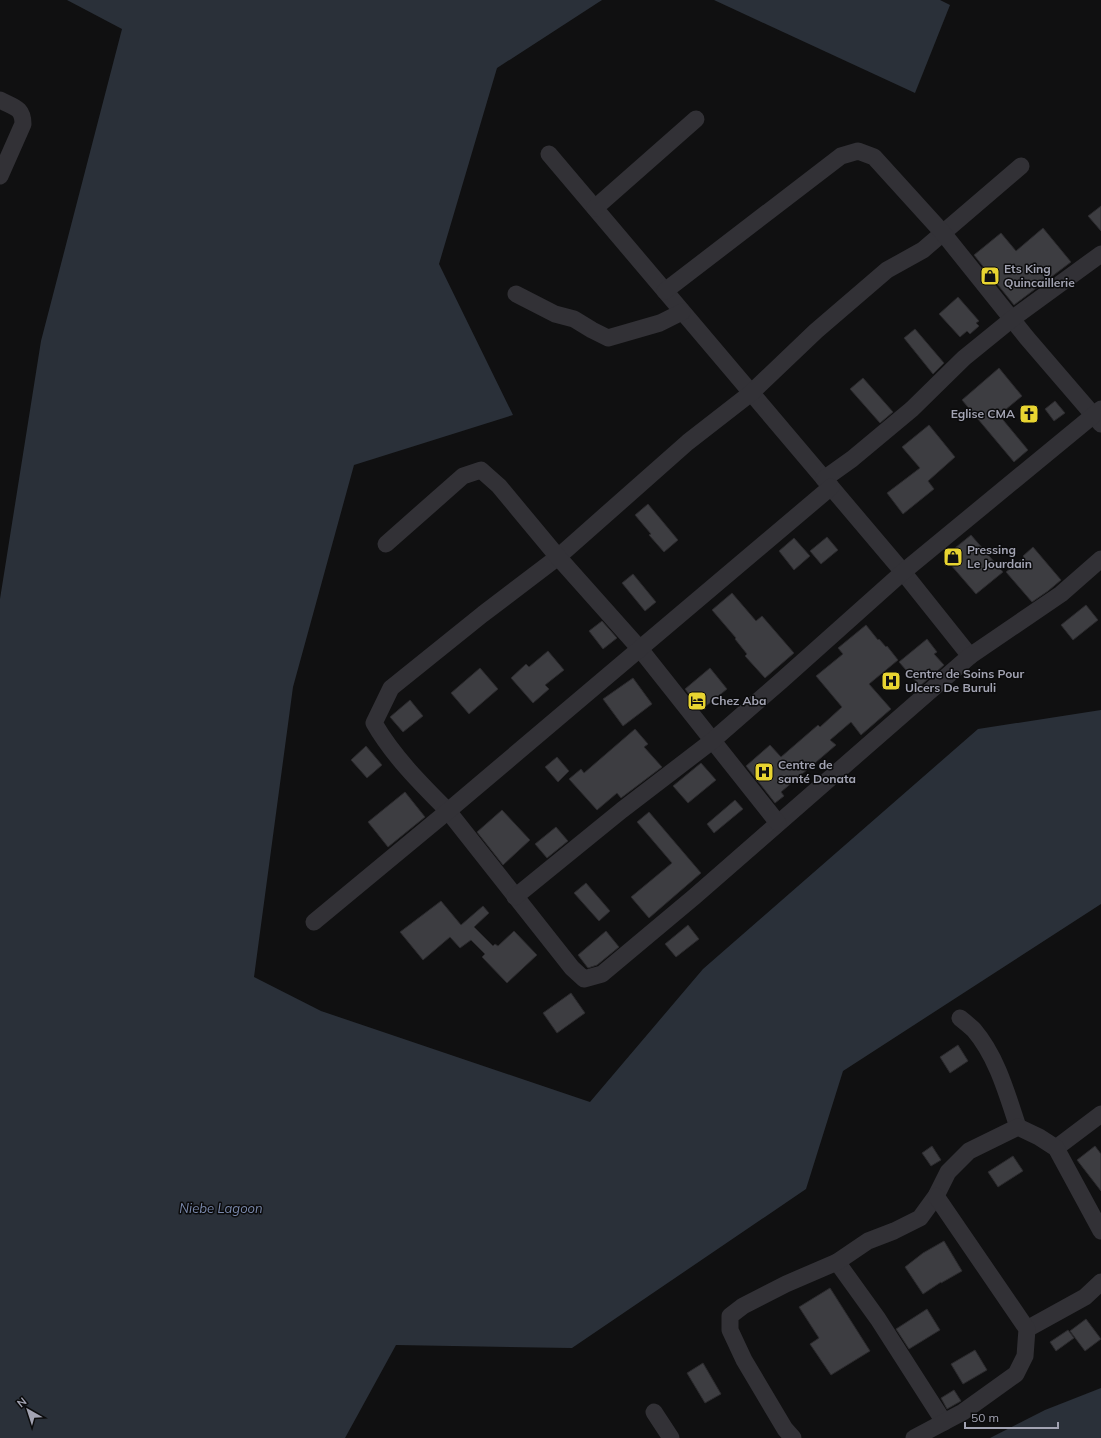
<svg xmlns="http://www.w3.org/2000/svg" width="1101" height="1438" viewBox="0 0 1101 1438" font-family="Mulish,sans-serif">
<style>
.water{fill:#2a3039}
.building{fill:#3d3d41;stroke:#2b2a2d}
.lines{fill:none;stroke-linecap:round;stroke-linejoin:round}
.minor{stroke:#323136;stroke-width:17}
.labels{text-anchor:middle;stroke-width:3;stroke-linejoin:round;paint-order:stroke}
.poi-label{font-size:12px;font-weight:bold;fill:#a2a3b2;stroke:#0b0b0c;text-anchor:start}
.water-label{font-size:13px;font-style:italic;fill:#7a89ac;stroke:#0b0b0c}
</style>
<rect width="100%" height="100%" fill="#101011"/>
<g class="water">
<polygon points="67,0 602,0 497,68 439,264 513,415 354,465 293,687 254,977 321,1011 590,1102 703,969 978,729 1101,710 1101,904 843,1071 806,1189 572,1348 396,1345 345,1438 0,1438 0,599 41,341 122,29"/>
<polygon points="714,0 940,0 950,5 915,93"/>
<polygon points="1101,1388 1101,1438 990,1438 1045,1410"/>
</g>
<g class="building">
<polygon points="1101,206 1101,231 1088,216"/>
<polygon points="1043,228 1071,262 1014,305 974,255 1001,233 1016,251"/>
<polygon points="958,297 979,321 976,323 979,326 970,334 967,331 960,337 939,314"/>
<polygon points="915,329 944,363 933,374 904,338"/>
<polygon points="999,368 1022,396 999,415 1028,450 1014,462 962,400"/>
<polygon points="863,378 893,412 880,423 850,389"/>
<polygon points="1055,401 1065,413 1054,421 1045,409"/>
<polygon points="929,425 955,457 928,481 934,489 903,514 887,493 920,468 902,447"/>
<polygon points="648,504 678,540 664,552 649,535 651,534 635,515"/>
<polygon points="971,535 1003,572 976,594 944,557"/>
<polygon points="827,537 838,550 821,564 810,551"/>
<polygon points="794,538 810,556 794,570 779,551"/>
<polygon points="1033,547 1061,580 1048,591 1032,602 1006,572 1024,557 1023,556"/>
<polygon points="633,574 656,602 645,611 622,583"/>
<polygon points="732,593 756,621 762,616 794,653 765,678 745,656 747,654 735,639 736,638 712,610"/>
<polygon points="1086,605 1098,620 1073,640 1061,625"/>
<polygon points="602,621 617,638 603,649 589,631"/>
<polygon points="866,625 878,640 879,639 886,647 887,646 898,660 869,684 891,709 861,735 851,722 830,740 836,745 781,792 784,796 775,803 746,766 770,745 781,757 818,725 820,727 842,707 816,676 843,654 838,648"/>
<polygon points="927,639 937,652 934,654 944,665 920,686 899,662"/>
<polygon points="548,651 564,670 545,685 549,689 533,703 511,678 526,664 529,667"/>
<polygon points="480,668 498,689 469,714 451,693"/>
<polygon points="710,668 727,689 701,710 685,689"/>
<polygon points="633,678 652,704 623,726 603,699"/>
<polygon points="410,700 423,716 403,732 390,717"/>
<polygon points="635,729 648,744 644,747 662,767 621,798 617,793 597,810 569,779 581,769 584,773"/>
<polygon points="366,746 382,765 367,778 351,760"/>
<polygon points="557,757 569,771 558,782 545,767"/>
<polygon points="701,763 716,780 688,803 673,786"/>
<polygon points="405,792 425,817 388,847 368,822"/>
<polygon points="735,800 743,809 714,833 707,824"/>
<polygon points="502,810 530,840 503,865 477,832"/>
<polygon points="649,812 701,873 649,918 631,897 672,863 637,822"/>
<polygon points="556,827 568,841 547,858 535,844"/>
<polygon points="586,883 610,911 599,921 574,893"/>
<polygon points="441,901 461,925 483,906 489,913 474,927 493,946 495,944 498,946 514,931 537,955 507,983 482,957 485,954 471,940 460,948 450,937 423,960 400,932"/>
<polygon points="688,925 699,939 676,957 665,944"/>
<polygon points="606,931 619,947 597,965 588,968 578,955"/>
<polygon points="571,993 585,1013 557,1033 543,1013"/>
<polygon points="958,1045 968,1061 950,1073 940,1057"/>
<polygon points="932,1146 941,1160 931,1166 922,1153"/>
<polygon points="1095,1146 1101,1154 1101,1191 1077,1160"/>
<polygon points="1013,1156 1023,1171 998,1187 988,1172"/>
<polygon points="944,1241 962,1271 941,1283 941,1282 923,1294 905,1267 923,1253"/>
<polygon points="830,1288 870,1351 831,1375 810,1344 819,1338 799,1307"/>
<polygon points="927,1309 940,1330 909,1349 896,1329"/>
<polygon points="1086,1319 1101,1339 1085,1351 1070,1331"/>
<polygon points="1068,1330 1074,1338 1056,1351 1050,1342"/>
<polygon points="975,1350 987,1370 963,1384 951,1364"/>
<polygon points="703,1363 721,1394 705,1403 687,1373"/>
<polygon points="954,1390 961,1401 947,1409 941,1398"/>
</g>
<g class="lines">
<g class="minor">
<path d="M0 100C13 107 23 107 23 124L0 176"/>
<polyline points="549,154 903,572 970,656"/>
<path d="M1021 166 923 250 887 270 816 331 751 393 688 442 558 557 483 614 391 688 374 723C393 756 421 784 448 811L572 968 584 979 602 974 694 897 970 656 1061 594 1101 559"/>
<polyline points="595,208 696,119"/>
<polyline points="665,291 841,156 858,151 874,157 943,233 1027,338 1101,424"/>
<polyline points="516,294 555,314 574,319 592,330 608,338 660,323 682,312"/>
<polyline points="824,479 852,459 912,409 964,358 1012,319 1101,254"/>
<polyline points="386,544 463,476 481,470 499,486 558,557 640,649 778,823"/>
<polyline points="515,897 622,810 712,741 781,681 903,572 1101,409"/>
<polyline points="314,922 448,811 831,487"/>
<path d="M960 1018C965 1022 970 1026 974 1030 997 1057 1007 1094 1018 1127"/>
<polyline points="1056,1148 1101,1114"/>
<polyline points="837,1262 878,1319 944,1422"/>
<polyline points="1027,1329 1085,1297 1101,1282"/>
<polyline points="654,1412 671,1438"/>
<polyline points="793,1438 785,1429 744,1360 730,1330 730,1316 743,1306 786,1284 837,1262 868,1241 894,1231 920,1218 936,1196 948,1172 969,1151 1018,1127 1039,1137 1056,1148 1101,1231"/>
<polyline points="914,1438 963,1412 1016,1374 1025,1356 1027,1329 936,1196"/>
</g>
</g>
<defs>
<symbol id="shop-square" viewBox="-11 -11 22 22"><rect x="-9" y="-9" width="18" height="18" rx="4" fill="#e8d431" stroke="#0b0b0c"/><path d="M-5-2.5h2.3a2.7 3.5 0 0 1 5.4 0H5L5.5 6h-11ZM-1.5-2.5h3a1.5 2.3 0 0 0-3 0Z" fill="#111"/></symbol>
<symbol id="church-square" viewBox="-11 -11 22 22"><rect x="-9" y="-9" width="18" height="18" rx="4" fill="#e8d431" stroke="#0b0b0c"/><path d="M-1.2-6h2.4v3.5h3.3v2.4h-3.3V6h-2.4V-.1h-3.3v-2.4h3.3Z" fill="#111"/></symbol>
<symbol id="hospital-square" viewBox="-11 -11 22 22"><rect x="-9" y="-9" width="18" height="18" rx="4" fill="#e8d431" stroke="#0b0b0c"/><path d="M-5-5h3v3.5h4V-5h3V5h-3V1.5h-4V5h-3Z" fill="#111"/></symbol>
<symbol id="hotel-square" viewBox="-11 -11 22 22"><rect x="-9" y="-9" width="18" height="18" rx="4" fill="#e8d431" stroke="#0b0b0c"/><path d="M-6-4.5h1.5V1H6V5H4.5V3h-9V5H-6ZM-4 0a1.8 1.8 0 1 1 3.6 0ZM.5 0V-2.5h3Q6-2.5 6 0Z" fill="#111"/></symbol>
</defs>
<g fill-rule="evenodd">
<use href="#shop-square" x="979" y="265" width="22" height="22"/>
<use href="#church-square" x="1018" y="403" width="22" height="22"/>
<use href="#shop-square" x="942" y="546" width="22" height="22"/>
<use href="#hospital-square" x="880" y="670" width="22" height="22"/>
<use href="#hotel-square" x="686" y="690" width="22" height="22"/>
<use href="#hospital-square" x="753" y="761" width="22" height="22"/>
</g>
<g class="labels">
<g class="poi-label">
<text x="1004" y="273">Ets King<tspan x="1004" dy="14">Quincaillerie</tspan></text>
<text x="1015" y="418" text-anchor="end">Eglise CMA</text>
<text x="967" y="554">Pressing<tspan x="967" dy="14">Le Jourdain</tspan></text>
<text x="905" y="678">Centre de Soins Pour<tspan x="905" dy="14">Ulcers De Buruli</tspan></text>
<text x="711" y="705">Chez Aba</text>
<text x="778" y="769">Centre de<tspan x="778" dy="14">santé Donata</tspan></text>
</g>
<g class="water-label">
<text x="221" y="1213">Niebe Lagoon</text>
</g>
</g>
<g transform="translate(28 1410) rotate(321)" stroke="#0b0b0c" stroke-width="3" paint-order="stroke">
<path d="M0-3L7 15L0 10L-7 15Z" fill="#a2a3b2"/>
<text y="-6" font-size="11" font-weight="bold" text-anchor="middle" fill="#a2a3b2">N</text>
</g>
<path d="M965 1422v6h93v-6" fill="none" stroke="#a2a3b2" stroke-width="2"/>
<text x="971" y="1422" font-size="12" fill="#a2a3b2" stroke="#0b0b0c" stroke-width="3" paint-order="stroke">50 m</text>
</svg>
